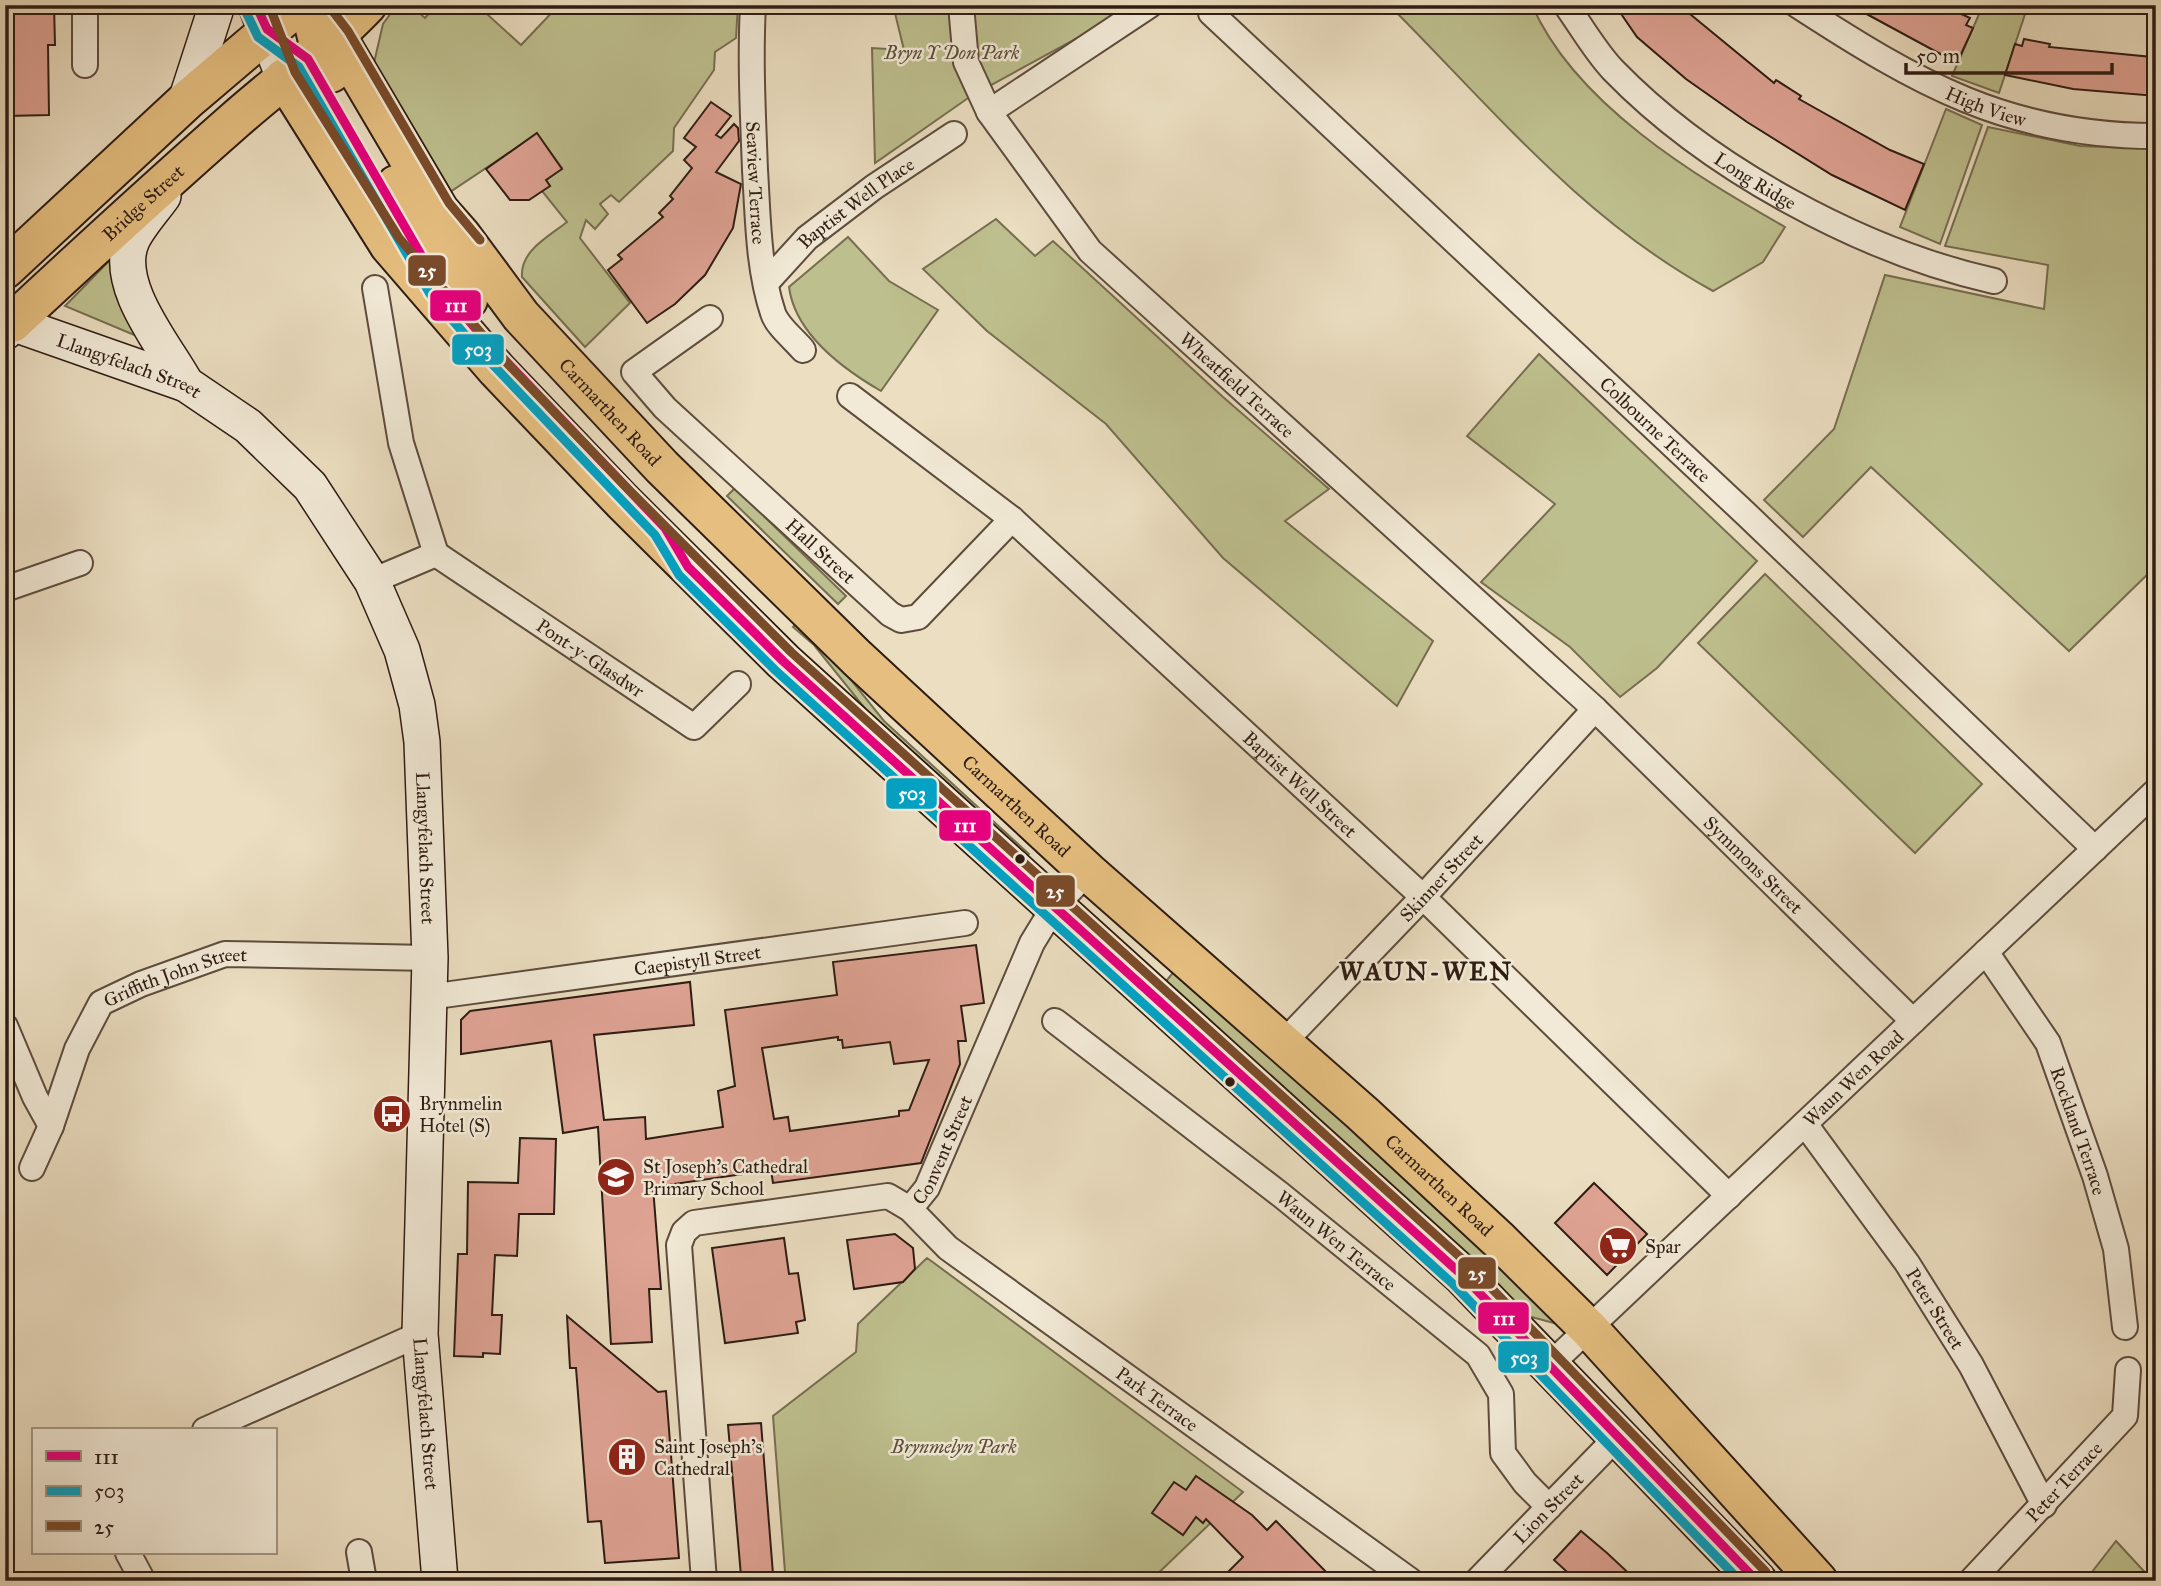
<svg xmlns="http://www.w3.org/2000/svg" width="2161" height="1586" viewBox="0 0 2161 1586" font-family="'IM FELL Great Primer',serif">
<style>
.green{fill:#bebf8e;stroke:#766e50;stroke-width:2}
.building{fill:#dfa394;stroke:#2e1c13;stroke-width:2;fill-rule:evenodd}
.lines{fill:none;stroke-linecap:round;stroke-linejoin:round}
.minor-casing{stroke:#5d4c3e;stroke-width:28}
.secondary-casing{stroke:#2e1c13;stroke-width:38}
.primary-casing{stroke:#2e1c13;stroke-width:42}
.minor{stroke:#f2ead7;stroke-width:24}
.secondary{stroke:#f2ead7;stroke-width:35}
.primary{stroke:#e6bf80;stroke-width:38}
.bus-1-casing{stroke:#f2ead7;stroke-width:14}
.bus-2-casing{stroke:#f2ead7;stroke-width:14}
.bus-3-casing{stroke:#f2ead7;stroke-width:14}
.bus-1{stroke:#e5007d;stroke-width:9}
.bus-2{stroke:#02a2c5;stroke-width:9}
.bus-3{stroke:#7a4b2a;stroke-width:9}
.bus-dot{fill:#2e1c13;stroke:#f2ead7;stroke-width:2.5}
.labels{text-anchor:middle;stroke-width:5;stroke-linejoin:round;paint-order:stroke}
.park-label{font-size:19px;font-style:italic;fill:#594d38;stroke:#f2ead7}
.street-label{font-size:19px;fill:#2e1c13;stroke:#f2ead7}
.poi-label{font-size:19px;fill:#2e1c13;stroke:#f2ead7;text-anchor:start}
.district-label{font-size:26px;font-weight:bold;letter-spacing:2px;fill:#2e1c13;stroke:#f2ead7}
.line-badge{stroke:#f2ead7;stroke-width:2.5}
.badge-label{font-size:19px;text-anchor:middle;font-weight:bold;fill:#fff}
</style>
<rect width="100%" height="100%" fill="#ebdec1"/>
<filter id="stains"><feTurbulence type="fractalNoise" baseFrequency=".00286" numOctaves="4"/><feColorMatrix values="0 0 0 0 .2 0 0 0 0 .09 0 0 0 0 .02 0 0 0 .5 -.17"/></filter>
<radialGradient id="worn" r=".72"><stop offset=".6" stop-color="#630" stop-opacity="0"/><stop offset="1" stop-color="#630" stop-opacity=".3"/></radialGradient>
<g class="green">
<path d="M397 5H410L425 18 436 5H477L521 45 559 5H738L736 38 715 52 714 70 674 128 673 151 619 202 611 195 600 204 608 214 595 229 586 220 580 238 630 303 585 347 522 277C520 251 548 237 567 222L542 191 550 186 546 180 562 168 537 134 450 192 373 67 383 24Z"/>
<polygon points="893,5 1138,5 971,96 875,163 872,48 904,50"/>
<path d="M1404 5H1532C1575 104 1695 176 1785 227L1763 262 1713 291C1585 221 1497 114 1396 12Z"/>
<polygon points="1983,5 2028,5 1999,93 1952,76"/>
<polygon points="1946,109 1982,125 1940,244 1900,227"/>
<polygon points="1988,127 2080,146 2156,149 2156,566 2069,651 1871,467 1803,537 1764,500 1834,429 1885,275 2044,309 2048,265 1945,246"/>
<polygon points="996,219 1035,256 1053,241 1223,397 1329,489 1285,521 1433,641 1397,706 1223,558 1106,424 987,331 923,269"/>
<path d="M848 237 889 281 938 310 881 391C843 369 795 333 789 287Z"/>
<polygon points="114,256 139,337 65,306"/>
<polygon points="1539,354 1757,561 1657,668 1620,697 1570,647 1481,582 1555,504 1467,436"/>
<polygon points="735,488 846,596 838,604 727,496"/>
<polygon points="1765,574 1982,784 1915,853 1698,643"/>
<polygon points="799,621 819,640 884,721 1029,854 1024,860 879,726 814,645 793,627"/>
<polygon points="1177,968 1565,1326 1528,1316 1162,986"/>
<polygon points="927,1258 934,1263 1243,1492 1150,1581 734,1581 734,1577 785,1572 773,1416 856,1352 858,1324"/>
<polygon points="2116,1541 2153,1581 2085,1581"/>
</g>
<g class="building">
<polygon points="6,5 54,5 55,45 48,45 49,115 7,116"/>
<polygon points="1615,5 1679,5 1774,83 1776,80 1801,96 1799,99 1890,150 1924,164 1905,210 1832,175 1747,122 1686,79 1637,37"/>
<polygon points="1850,5 1931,5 1941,11 1944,6 1970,18 1966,25 1973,28 1957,63"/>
<polygon points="2024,39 2050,44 2049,47 2152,57 2152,65 2156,65 2156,96 2073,89 2005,75 2015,44 2022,46"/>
<polygon points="711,102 731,116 716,135 721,138 734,124 738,128 739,141 716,172 741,184 733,228 705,275 675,304 647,323 608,270 622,259 618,255 663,217 659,213 673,199 670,196 692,168 684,160 696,147 684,138"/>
<polygon points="537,133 562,169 546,180 550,186 529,200 510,200 486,169"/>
<path d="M976 945 984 1003 961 1006 966 1041H958L960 1064 921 1163 773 1183 771 1170 653 1187 661 1289H649L652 1342 611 1344 598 1127 563 1133 551 1041 461 1054V1020L470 1011 690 982 694 1025 594 1035 604 1120 645 1117 646 1139 723 1127 718 1091 735 1086 725 1010 837 995 833 962ZM838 1037V1040H842L843 1048 890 1042 894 1064 929 1060 909 1110 899 1111V1116L790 1131 788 1117 774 1119 762 1048Z"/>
<polygon points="520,1138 556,1139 554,1214 519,1214 517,1256 495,1255 492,1315 502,1315 500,1354 483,1353 483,1357 454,1356 458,1254 467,1254 468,1182 518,1183"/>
<polygon points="1594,1183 1647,1234 1607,1275 1555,1223"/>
<polygon points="895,1234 913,1248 915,1269 903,1282 854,1289 847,1240"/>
<polygon points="784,1238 789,1274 798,1273 805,1320 796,1322 798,1333 725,1343 712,1248"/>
<polygon points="567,1316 658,1392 666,1391 679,1558 605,1563 601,1521 588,1522 576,1368 570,1368"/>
<polygon points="761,1423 773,1574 741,1576 728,1425"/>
<polygon points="1196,1476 1252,1515 1267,1530 1276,1521 1335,1581 1219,1581 1243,1557 1206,1519 1203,1523 1196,1517 1183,1535 1152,1513 1174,1482 1186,1490"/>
<polygon points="1581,1531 1607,1553 1637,1581 1577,1581 1554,1560"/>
</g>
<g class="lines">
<defs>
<g id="minor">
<path id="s1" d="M753 5C750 61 753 115 755 170 758 217 758 268 773 313 777 326 794 339 803 350"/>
<path id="s2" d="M961 5 966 62 989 112 1090 251 1595 709 1913 1021"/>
<path id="s3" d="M1566 5C1581 26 1595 51 1613 70 1708 168 1861 251 1994 281"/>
<path id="s4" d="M1797 5C1917 83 2008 136 2156 136"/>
<path id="s5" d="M1211 13 1746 514 2095 849"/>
<polyline points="85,65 85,5"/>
<polyline points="989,112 1150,5"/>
<path id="s6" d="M766 283 807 238 874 187 954 134"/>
<path id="s7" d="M710 318 634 372 665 408 890 614 901 620 918 617 1012 519"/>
<path id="s8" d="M850 396 1012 519 1423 897 1729 1196"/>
<path id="s9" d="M436 554 694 727 738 684"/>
<polyline points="372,581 436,554 401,443 375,288"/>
<polyline points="5,589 80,563"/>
<path id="s10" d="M1986 952 2048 1043 2095 1176 2116 1249 2125 1327"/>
<path id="s11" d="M429 997 965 923"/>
<path id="s12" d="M1055 1021 1281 1195 1478 1355 1501 1394 1503 1453 1525 1483 1549 1507"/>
<polyline points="5,1026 35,1097 51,1126"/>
<path id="s13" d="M1283 1043 1423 897 1595 709"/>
<path id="s14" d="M1805 1124 1907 1263 1971 1365 2044 1505"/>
<path id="s15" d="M32 1168 51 1126 77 1049 101 1003 141 984 225 954 430 958"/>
<path id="s16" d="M910 1209 927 1188 1032 943 1054 907 1088 872"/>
<path id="s17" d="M1551 1364 2156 791"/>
<polyline points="205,1430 420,1334"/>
<polyline points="359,1552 364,1581"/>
<polyline points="128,1553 143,1581"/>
<path id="s18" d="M704 1581 679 1245 684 1232 694 1223 888 1196 910 1209 948 1248 1411 1581"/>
<path id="s19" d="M1477 1581 1618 1436"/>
<path id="s20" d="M1971 1581 2125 1416 2128 1370"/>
</g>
<g id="secondary">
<polyline points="256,5 284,78"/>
<polyline points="186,101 217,5"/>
<path d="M163 196C153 210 139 225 132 240 112 285 166 347 186 384"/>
<path id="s21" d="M5 332 12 323 186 384 248 426 310 486 372 581 402 650 417 705 422 742 430 958 420 1334 440 1581"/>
</g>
<g id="primary">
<polyline points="309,5 320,49 331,73"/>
<path id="s22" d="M337 37 439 210 461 235 521 316 662 467 857 658 1088 872 1362 1113 1500 1241 1589 1329 1818 1581"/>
<polyline points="284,78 389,245 497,370 622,501 783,661 1462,1275 1757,1581"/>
<polyline points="396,185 448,279 468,300"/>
<polyline points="5,269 186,101 299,5"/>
<path id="s23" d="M5 319 12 323C85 255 159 187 234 121 278 82 326 48 367 5"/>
</g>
</defs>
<use href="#minor" class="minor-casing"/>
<use href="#secondary" class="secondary-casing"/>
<use href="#primary" class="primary-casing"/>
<use href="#minor" class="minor"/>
<use href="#secondary" class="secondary"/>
<use href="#primary" class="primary"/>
<defs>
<polyline id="bus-1" points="256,5 267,29 308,59 439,286 482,336 665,528 688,567 783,661 1462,1275 1757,1581"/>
<polyline id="bus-2" points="245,10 258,37 299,67 430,294 473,344 655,535 679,575 775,670 1453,1284 1740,1581"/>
<g id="bus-3">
<polyline points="269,5 295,72 399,238 506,362 631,492 791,652 1470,1266 1766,1572"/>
<polyline points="328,5 348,31 449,203 480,240"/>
</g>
</defs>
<use href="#bus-1" class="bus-1-casing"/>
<use href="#bus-2" class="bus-2-casing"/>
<use href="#bus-3" class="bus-3-casing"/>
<use href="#bus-1" class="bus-1"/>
<use href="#bus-2" class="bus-2"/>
<use href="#bus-3" class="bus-3"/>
</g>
<defs>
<symbol id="bus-disc" viewBox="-11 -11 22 22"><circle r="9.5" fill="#8f2418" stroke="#f2ead7"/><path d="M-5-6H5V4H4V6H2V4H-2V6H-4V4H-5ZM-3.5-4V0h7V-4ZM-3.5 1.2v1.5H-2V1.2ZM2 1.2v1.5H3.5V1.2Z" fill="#fff"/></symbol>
<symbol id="school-disc" viewBox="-11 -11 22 22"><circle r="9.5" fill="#8f2418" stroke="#f2ead7"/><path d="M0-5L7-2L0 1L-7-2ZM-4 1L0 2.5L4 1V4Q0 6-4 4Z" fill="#fff"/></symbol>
<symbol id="supermarket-disc" viewBox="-11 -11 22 22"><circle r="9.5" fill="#8f2418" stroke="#f2ead7"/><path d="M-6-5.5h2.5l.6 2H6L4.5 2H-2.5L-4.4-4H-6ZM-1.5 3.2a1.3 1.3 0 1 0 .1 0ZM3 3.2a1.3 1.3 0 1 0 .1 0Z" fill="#fff"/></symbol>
<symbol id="building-disc" viewBox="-11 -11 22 22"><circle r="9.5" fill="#8f2418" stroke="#f2ead7"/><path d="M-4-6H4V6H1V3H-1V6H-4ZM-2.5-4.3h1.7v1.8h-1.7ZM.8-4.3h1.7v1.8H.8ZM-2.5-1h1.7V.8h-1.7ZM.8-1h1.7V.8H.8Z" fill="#fff"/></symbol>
</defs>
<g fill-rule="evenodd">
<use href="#bus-disc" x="370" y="1092" width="44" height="44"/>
<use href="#school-disc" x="594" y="1155" width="44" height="44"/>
<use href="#supermarket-disc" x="1596" y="1224" width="44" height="44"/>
<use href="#building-disc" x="605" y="1435" width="44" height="44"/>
</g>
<g class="bus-dot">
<circle cx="1020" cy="859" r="6"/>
<circle cx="1230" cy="1082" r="6"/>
</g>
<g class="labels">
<g class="park-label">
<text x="952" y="59">Bryn Y Don Park</text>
<text x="954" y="1453">Brynmelyn Park</text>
</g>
<g class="street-label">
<text dy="7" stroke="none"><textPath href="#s4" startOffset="215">High View</textPath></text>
<text dy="7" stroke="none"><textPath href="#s3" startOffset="261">Long Ridge</textPath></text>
<text dy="7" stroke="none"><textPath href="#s1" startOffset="178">Seaview Terrace</textPath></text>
<text dy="7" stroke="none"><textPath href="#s23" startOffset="186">Bridge Street</textPath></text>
<text dy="7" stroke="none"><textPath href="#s6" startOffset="121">Baptist Well Place</textPath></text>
<text dy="7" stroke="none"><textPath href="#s21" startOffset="136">Llangyfelach Street</textPath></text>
<text dy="7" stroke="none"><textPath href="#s2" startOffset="483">Wheatfield Terrace</textPath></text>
<text dy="7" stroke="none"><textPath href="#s22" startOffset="466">Carmarthen Road</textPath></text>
<text dy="7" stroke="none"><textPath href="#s5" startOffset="609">Colbourne Terrace</textPath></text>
<text dy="7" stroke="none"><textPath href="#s7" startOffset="352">Hall Street</textPath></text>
<text dy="7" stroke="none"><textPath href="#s9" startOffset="186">Pont-y-Glasdwr</textPath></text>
<text dy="7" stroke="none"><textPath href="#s8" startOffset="595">Baptist Well Street</textPath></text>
<text dy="7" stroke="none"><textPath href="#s22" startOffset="1032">Carmarthen Road</textPath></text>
<text dy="7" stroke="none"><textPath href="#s21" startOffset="746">Llangyfelach Street</textPath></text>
<text dy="7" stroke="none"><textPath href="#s2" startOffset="1188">Symmons Street</textPath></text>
<text dy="7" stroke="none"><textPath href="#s13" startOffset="229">Skinner Street</textPath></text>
<text dy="7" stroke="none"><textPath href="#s11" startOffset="271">Caepistyll Street</textPath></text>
<text dy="7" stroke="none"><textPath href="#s15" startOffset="259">Griffith John Street</textPath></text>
<text dy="7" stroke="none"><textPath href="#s17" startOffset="416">Waun Wen Road</textPath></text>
<text dy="7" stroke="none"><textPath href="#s10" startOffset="203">Rockland Terrace</textPath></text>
<text dy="7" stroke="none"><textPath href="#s16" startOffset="68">Convent Street</textPath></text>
<text dy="7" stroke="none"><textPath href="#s22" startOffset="1600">Carmarthen Road</textPath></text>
<text dy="7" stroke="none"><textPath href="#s12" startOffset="357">Waun Wen Terrace</textPath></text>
<text dy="7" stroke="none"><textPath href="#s14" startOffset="226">Peter Street</textPath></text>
<text dy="7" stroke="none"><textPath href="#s18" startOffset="898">Park Terrace</textPath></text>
<text dy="7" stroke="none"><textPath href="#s21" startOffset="1312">Llangyfelach Street</textPath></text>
<text dy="7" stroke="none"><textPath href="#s20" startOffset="136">Peter Terrace</textPath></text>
<text dy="7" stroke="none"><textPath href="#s19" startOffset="102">Lion Street</textPath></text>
</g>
<g class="poi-label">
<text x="419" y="1110">Brynmelin<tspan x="419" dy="22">Hotel (S)</tspan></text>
<text x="643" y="1173">St Joseph's Cathedral<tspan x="643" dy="22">Primary School</tspan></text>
<text x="1645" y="1253">Spar</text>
<text x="654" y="1453">Saint Joseph's<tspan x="654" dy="22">Cathedral</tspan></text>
</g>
<g class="district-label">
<text x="1426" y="980">WAUN-WEN</text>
</g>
</g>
<g class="line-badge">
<rect x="407" y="254" width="40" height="33" rx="7" fill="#7a4b2a"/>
<rect x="429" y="289" width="53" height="33" rx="7" fill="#e5007d"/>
<rect x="451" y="333" width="54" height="33" rx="7" fill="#02a2c5"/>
<rect x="885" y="777" width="53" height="33" rx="7" fill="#02a2c5"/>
<rect x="938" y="809" width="54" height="33" rx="7" fill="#e5007d"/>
<rect x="1035" y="874" width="41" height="34" rx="7" fill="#7a4b2a"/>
<rect x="1457" y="1256" width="40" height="34" rx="7" fill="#7a4b2a"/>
<rect x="1477" y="1301" width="53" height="34" rx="7" fill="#e5007d"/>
<rect x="1497" y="1340" width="53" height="34" rx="7" fill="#02a2c5"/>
</g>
<g class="badge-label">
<text x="427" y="277">25</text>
<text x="456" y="312">111</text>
<text x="478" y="356">503</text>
<text x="912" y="800">503</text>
<text x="965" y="832">111</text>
<text x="1055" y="898">25</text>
<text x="1477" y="1280">25</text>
<text x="1504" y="1325">111</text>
<text x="1524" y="1364">503</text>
</g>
<rect width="2161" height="1586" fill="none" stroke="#ebdec1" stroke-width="28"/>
<rect x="7" y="7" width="2147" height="1572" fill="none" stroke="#2e1c13" stroke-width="3.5"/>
<rect x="14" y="14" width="2133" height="1558" fill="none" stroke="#2e1c13" stroke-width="2"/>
<rect x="32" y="1428" width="245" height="126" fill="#f2ead7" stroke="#a49889" stroke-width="2"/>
<rect x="46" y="1451" width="35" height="10" fill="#e5007d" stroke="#a49889" stroke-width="2"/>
<text x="94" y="1464" font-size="21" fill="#2e1c13">111</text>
<rect x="46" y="1486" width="35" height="10" fill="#02a2c5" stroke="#a49889" stroke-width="2"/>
<text x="94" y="1498" font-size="21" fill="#2e1c13">503</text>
<rect x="46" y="1521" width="35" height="10" fill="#7a4b2a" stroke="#a49889" stroke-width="2"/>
<text x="94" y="1534" font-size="21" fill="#2e1c13">25</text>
<path d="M1906 63v10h206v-10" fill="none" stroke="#2e1c13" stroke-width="3.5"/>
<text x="1916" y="63" font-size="21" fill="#2e1c13" stroke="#f2ead7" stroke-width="5" paint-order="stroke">50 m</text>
<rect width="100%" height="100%" filter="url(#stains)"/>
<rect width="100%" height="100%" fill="url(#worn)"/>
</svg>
